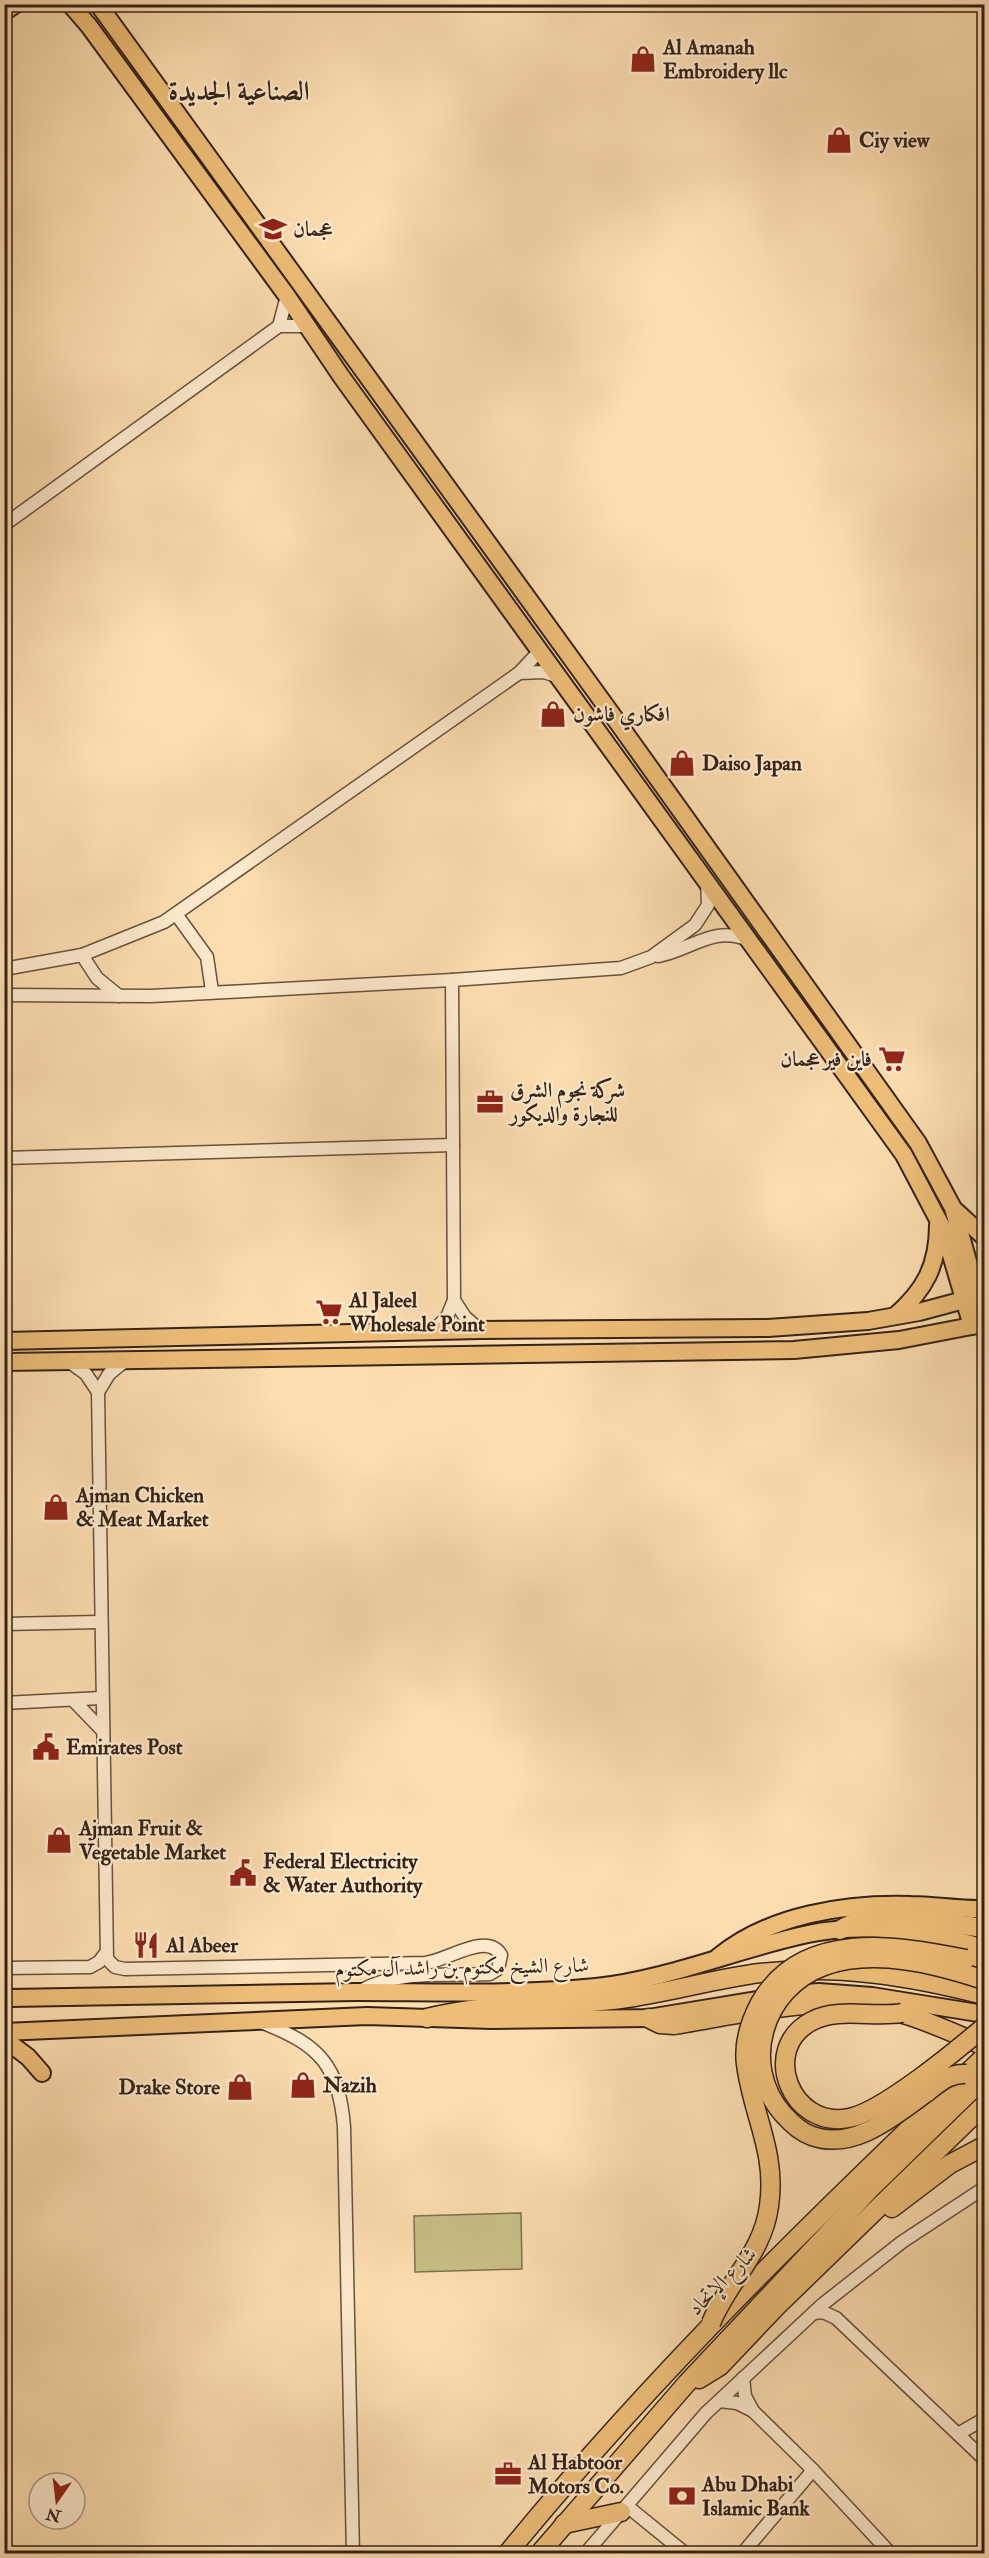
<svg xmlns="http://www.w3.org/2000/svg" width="989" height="2558" viewBox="0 0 989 2558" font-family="'IM FELL Double Pica',Amiri,serif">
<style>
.green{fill:#c7bf86;stroke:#7e704f;stroke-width:1.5}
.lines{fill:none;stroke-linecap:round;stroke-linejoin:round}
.minor-casing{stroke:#67513e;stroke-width:15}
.major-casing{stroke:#352218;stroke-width:20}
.highway-casing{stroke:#352218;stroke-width:21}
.minor{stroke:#fde9cc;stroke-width:12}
.major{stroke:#eebe78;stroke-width:16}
.highway{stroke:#eebe78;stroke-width:18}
.highway-bridge-casing{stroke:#352218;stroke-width:21;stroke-linecap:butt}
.highway-bridge{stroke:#eebe78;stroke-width:18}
.labels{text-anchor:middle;stroke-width:4.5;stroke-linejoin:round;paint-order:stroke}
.poi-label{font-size:21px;font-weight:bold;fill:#352218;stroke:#fde9cc;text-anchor:start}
.street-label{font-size:21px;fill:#352218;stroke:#fde9cc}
.district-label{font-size:27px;font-weight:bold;fill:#352218;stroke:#fde9cc}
</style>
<rect width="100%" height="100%" fill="#fcddb0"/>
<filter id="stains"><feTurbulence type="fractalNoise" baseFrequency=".00333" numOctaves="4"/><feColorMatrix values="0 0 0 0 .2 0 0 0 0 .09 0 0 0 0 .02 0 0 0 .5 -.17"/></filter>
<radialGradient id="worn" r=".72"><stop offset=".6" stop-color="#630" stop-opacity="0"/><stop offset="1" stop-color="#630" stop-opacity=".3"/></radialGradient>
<polygon class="green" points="521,2213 522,2269 415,2272 414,2216"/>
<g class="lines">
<defs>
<g id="minor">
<polyline points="279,326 287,296"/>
<polyline points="4,525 279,326 308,326"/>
<polyline points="519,673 544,672 559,677"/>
<polyline points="176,914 207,957 212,991"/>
<polyline points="82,955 97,978 119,996"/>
<path d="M658 956C691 950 713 925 748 940"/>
<polyline points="4,969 82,955 164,922 519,673 535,656 542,653"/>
<polyline points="4,995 151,996 452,980 621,968 651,957 695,925 708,905 707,882"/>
<polyline points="4,1158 453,1145"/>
<polyline points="454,1300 465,1317 480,1330"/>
<polyline points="434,1330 447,1317 454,1300 452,980"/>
<path d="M68 1361 86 1374 98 1392 107 1959 115 1967 125 1969 425 1963C447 1961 487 1931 501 1955L498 1969 490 1974C449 1976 398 1970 362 1990"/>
<polyline points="98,1392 109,1374 126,1360"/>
<polyline points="4,1624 99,1622"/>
<polyline points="74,1701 103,1731"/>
<polyline points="4,1703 101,1698"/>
<polyline points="4,1968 90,1967 99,1962 105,1954"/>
<path d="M263 2023C320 2045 339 2066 344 2127L353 2554"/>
<polyline points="814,2313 823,2312 836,2318 984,2459"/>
<polyline points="743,2378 745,2396 753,2411 813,2470 891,2554"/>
<polyline points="719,2401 737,2403 753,2411"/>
<polyline points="958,2434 984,2419"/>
<polyline points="627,2506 686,2554"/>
<polyline points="585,2554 706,2413 823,2304 902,2242 984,2188"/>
<polyline points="742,2554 813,2470"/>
</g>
<g id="major">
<polyline points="70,4 89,26 287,296 341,376 904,1155 944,1231 972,1326"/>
<polyline points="98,4 613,716 918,1143 953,1208 984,1318"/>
<polyline points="4,12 16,4"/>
<polyline points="956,1211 984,1237"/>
<path d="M895 1316C925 1290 938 1265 938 1225"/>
<polyline points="4,1341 480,1330 768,1328 868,1321 919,1312 975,1297"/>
<polyline points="4,1362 794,1350 899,1340 982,1324"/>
<path d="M718 1957C769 1915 845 1903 911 1905 935 1905 960 1910 984 1909"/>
<path d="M4 1998C122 1996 240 1993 357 1992 437 1992 517 1995 596 1987 669 1979 737 1949 808 1934 867 1922 927 1931 984 1948"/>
<polyline points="4,2032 367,2016 492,2020 648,2018 793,1994 819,1992 872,1996 984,2014"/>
<polyline points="4,2039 28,2057 42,2073"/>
</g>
<g id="highway">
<path d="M840 1930C879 1905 941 1923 984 1928"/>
<polyline points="966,1959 984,1965"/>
<path d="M427 2018C490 2002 557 2007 621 1999 668 1993 713 1979 760 1973 837 1964 910 1976 984 1995"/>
<path d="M648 2018 660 2024 674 2025C749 2013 828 1991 903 2014 931 2022 958 2035 984 2046"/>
<polyline points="892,2208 950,2164 984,2146"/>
<polyline points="699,2379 720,2366 777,2306 984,2105"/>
<polyline points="564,2524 621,2512"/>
<path d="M507 2554C653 2375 818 2215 984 2057"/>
<polyline points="539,2554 687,2383 870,2189 984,2078"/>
</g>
</defs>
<use href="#minor" class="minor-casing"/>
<use href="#major" class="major-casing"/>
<use href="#highway" class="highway-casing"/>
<use href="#minor" class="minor"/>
<use href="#major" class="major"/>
<use href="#highway" class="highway"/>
<defs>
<g id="highway-bridge">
<path d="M902 2013C873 2018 839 2007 812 2021 759 2048 791 2130 849 2118 882 2112 957 2050 984 2027"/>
<path d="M966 2074C949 2073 939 2083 926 2093 894 2116 854 2151 812 2136 800 2132 791 2123 783 2114 740 2065 763 1988 824 1966 874 1948 936 1964 984 1980"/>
<path d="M711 2323C728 2281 763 2253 769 2206 777 2152 752 2114 746 2064 743 2042 750 2022 760 2003 802 1929 896 1945 966 1959"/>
</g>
</defs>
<use href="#highway-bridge" class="highway-bridge-casing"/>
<use href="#highway-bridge" class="highway-bridge"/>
</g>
<defs>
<symbol id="shop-bare" viewBox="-9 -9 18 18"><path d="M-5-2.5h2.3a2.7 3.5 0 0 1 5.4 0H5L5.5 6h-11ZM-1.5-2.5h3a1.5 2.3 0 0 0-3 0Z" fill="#8f2418" stroke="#fde9cc" stroke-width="2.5" paint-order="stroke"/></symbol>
<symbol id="school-bare" viewBox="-9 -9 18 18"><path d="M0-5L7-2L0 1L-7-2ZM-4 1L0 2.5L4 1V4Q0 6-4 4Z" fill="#8f2418" stroke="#fde9cc" stroke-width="2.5" paint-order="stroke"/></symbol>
<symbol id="supermarket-bare" viewBox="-9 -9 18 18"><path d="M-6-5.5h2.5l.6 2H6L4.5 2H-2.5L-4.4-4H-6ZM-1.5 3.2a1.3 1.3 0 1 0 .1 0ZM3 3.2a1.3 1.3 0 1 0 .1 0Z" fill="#8f2418" stroke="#fde9cc" stroke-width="2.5" paint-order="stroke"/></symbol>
<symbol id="office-bare" viewBox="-9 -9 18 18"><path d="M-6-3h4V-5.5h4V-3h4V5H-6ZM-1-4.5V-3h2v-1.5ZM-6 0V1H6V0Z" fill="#8f2418" stroke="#fde9cc" stroke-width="2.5" paint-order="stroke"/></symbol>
<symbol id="civic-bare" viewBox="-9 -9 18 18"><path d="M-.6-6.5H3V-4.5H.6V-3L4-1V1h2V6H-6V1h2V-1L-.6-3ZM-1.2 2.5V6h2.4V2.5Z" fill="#8f2418" stroke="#fde9cc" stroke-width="2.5" paint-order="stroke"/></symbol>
<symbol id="restaurant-bare" viewBox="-9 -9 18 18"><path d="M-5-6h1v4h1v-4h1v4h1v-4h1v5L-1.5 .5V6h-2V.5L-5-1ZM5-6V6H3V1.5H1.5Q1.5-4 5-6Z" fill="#8f2418" stroke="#fde9cc" stroke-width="2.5" paint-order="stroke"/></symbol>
<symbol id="bank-bare" viewBox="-9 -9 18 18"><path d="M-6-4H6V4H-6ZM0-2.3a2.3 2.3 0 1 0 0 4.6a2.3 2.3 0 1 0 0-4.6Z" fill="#8f2418" stroke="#fde9cc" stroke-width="2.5" paint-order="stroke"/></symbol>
</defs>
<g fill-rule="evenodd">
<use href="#shop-bare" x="624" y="40" width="38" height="38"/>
<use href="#shop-bare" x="820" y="121" width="38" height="38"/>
<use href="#school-bare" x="254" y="210" width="38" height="38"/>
<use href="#shop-bare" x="534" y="695" width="38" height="38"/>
<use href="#shop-bare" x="663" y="744" width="38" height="38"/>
<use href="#supermarket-bare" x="873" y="1040" width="38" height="38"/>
<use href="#office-bare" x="471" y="1083" width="38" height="38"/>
<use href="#supermarket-bare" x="310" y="1293" width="38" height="38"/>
<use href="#shop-bare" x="37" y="1488" width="38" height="38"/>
<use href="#civic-bare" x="27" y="1728" width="38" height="38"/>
<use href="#shop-bare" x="40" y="1821" width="38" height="38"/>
<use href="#civic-bare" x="224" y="1854" width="38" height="38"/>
<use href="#restaurant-bare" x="127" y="1926" width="38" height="38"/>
<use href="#shop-bare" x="284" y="2066" width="38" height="38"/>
<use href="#shop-bare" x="221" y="2068" width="38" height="38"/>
<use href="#office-bare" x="489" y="2455" width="38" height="38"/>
<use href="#bank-bare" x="663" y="2477" width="38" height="38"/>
</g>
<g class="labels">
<g class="poi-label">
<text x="663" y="54">Al Amanah<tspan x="663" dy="24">Embroidery llc</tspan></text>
<text x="859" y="147">Ciy view</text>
<text x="293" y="236">عجمان</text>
<text x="573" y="721">افكاري فاشون</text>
<text x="702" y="770">Daiso Japan</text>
<text x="872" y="1066" text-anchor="end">فاين فير عجمان</text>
<text x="510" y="1097">شركة نجوم الشرق<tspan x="510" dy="24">للنجارة والديكور</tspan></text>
<text x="349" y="1307">Al Jaleel<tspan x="349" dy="24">Wholesale Point</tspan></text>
<text x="76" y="1502">Ajman Chicken<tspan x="76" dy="24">&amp; Meat Market</tspan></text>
<text x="66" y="1754">Emirates Post</text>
<text x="79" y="1835">Ajman Fruit &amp;<tspan x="79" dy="24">Vegetable Market</tspan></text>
<text x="263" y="1868">Federal Electricity<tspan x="263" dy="24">&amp; Water Authority</tspan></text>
<text x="166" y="1952">Al Abeer</text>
<text x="323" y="2092">Nazih</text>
<text x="220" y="2094" text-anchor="end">Drake Store</text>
<text x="528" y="2469">Al Habtoor<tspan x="528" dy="24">Motors Co.</tspan></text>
<text x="702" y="2491">Abu Dhabi<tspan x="702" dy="24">Islamic Bank</tspan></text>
</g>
<g class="street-label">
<text transform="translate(462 1967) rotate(-1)" y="7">شارع الشيخ مكتوم بن راشد آل مكتوم</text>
<text transform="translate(722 2281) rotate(-45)" y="7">شارع الإتحاد</text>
</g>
<g class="district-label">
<text x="239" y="100">الصناعية الجديدة</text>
</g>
</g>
<rect width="989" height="2558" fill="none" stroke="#fcddb0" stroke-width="24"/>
<rect x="6" y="6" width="977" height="2546" fill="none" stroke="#352218" stroke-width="3"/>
<rect x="12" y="12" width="965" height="2534" fill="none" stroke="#352218" stroke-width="1.5"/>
<g transform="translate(57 2501) rotate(194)"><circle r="28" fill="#fde9cc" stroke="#ad9984" stroke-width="1.5"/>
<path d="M0-4.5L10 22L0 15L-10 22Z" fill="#8f2418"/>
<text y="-9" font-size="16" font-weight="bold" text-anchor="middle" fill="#352218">N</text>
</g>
<rect width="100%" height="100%" filter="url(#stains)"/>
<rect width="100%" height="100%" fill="url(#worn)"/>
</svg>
